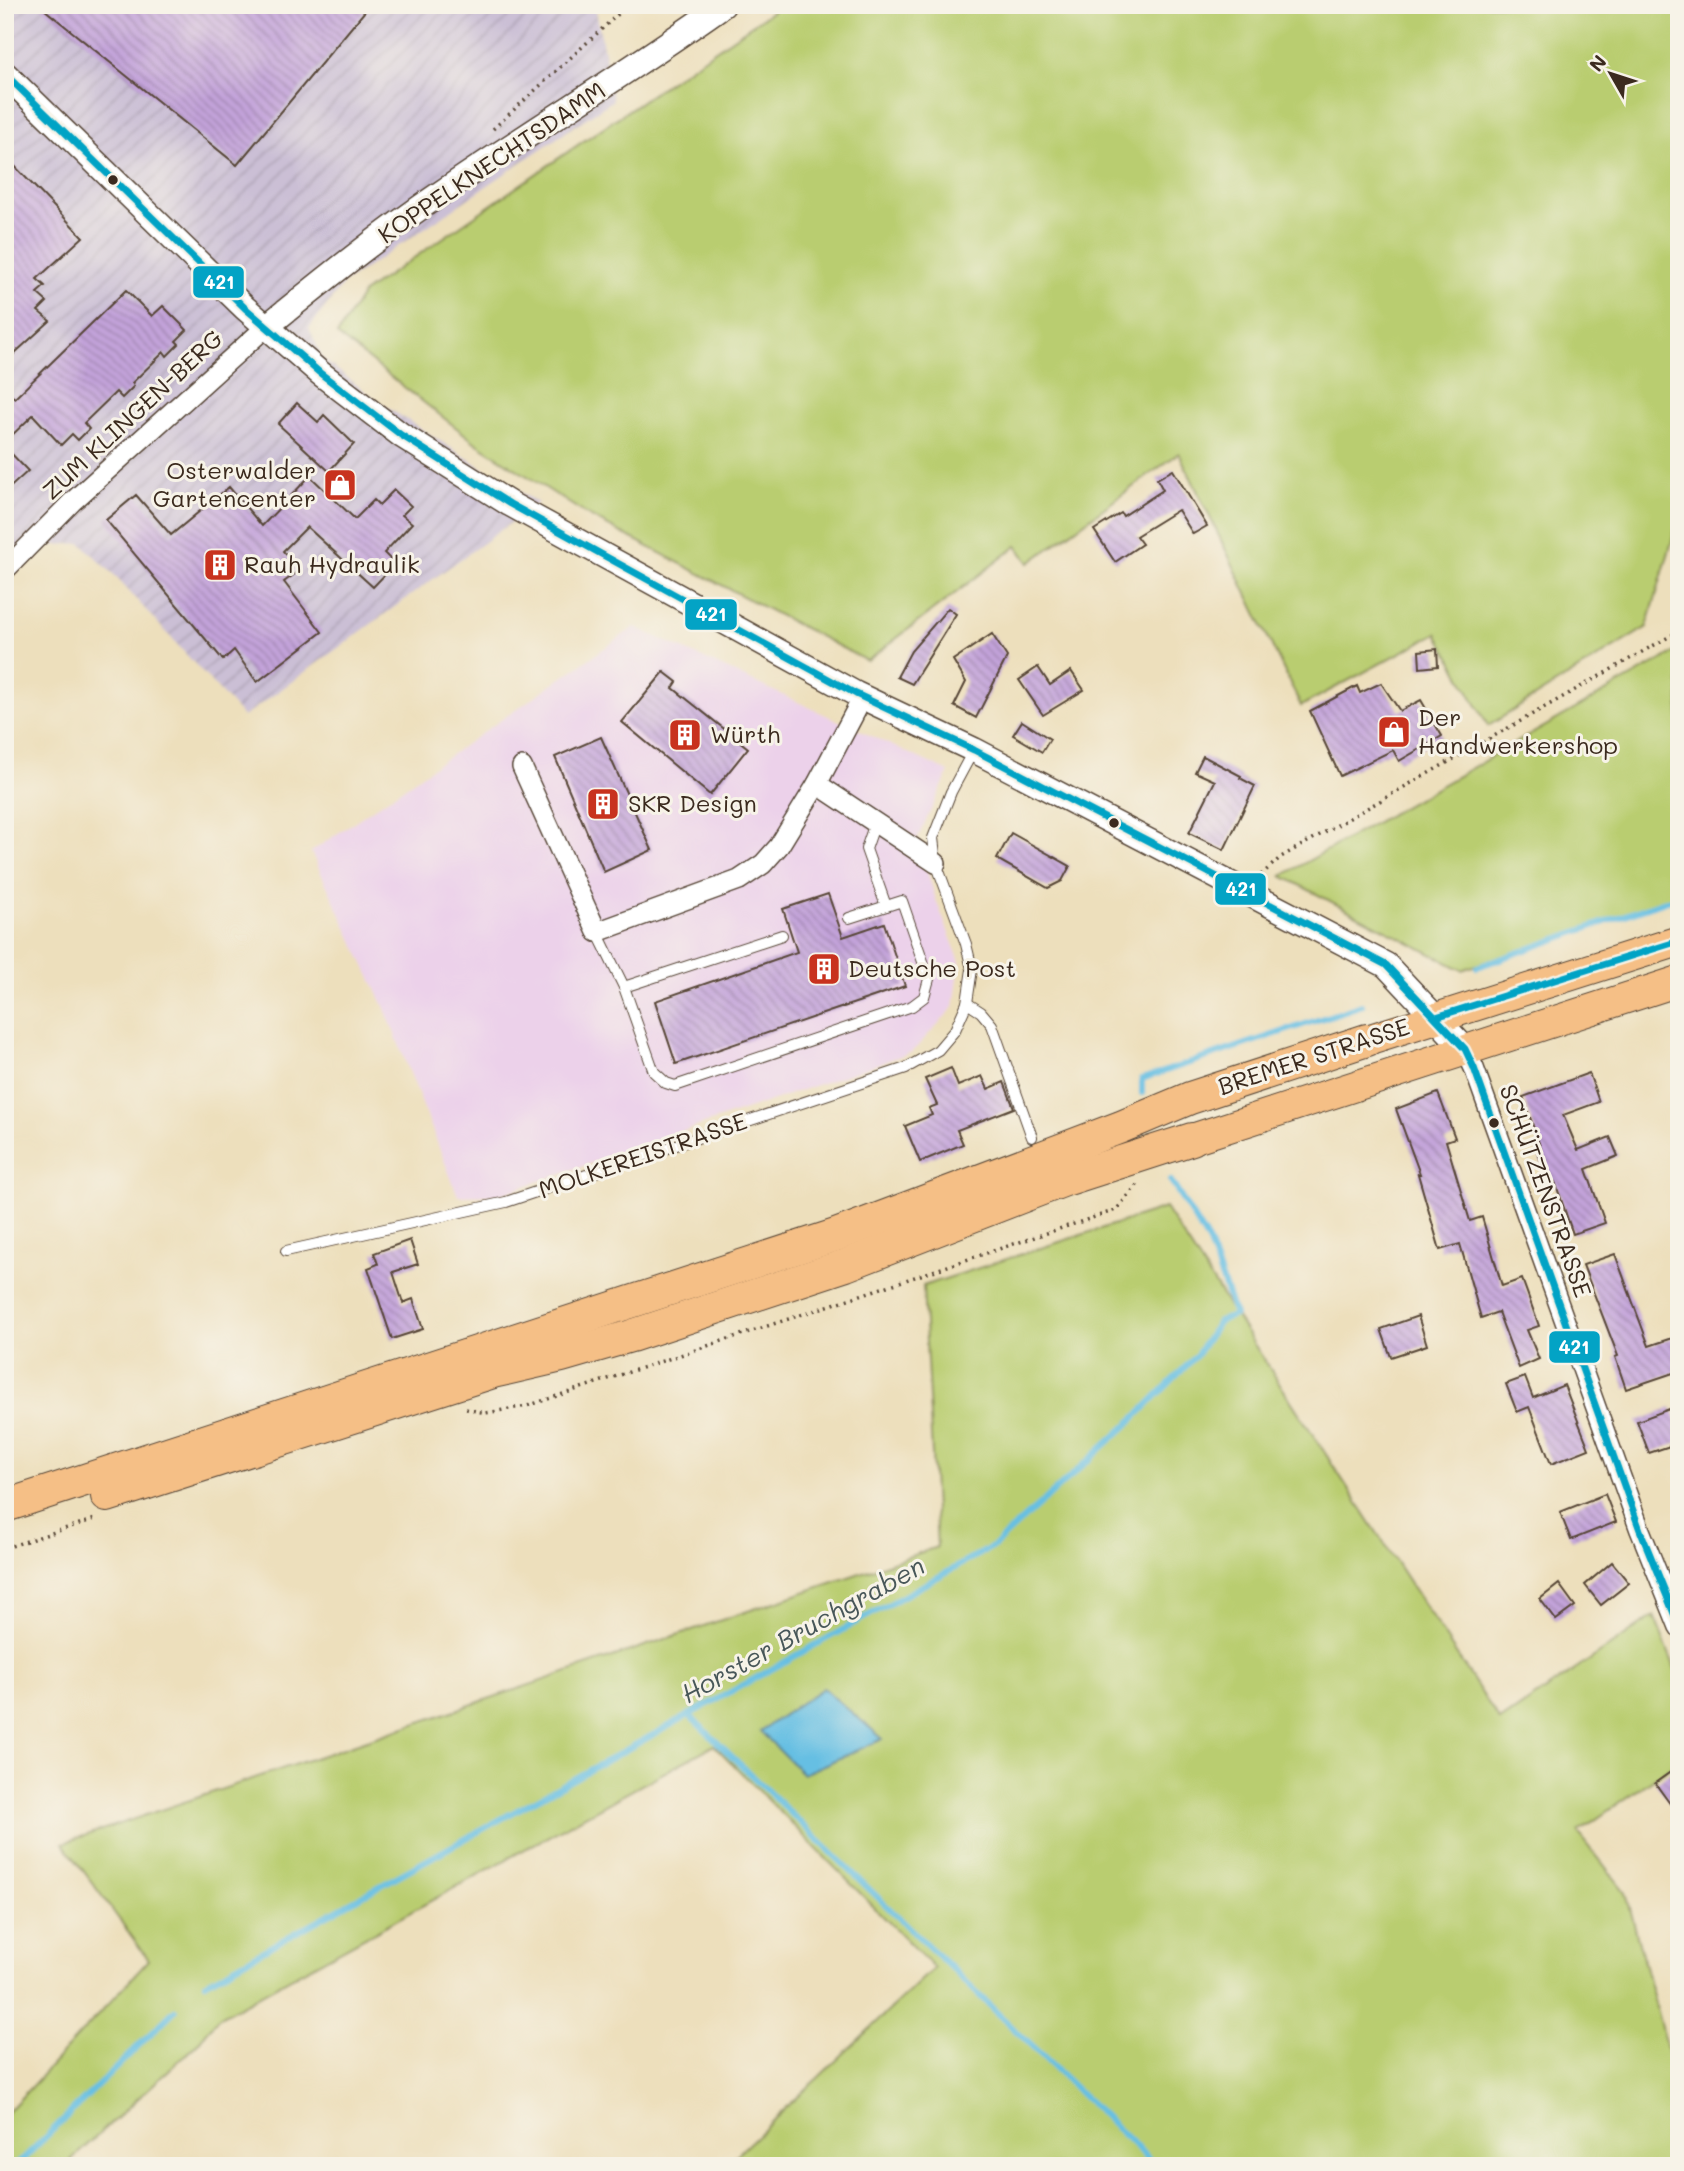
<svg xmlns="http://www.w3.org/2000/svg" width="1684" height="2171" viewBox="0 0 1684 2171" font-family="Mali,sans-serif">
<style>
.built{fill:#ecd1ea}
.industrial{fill:url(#industrial-furrows)}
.green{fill:#b9cd70;stroke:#7a7c47;stroke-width:2}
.water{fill:#66bfe3;stroke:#507480;stroke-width:2}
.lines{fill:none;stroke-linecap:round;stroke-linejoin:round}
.stream{stroke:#66bfe3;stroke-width:6}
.building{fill:url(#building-back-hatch)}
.service-casing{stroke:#564536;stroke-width:12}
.minor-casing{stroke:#564536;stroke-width:22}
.tertiary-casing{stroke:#564536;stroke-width:27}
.primary-casing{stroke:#564536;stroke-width:32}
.trunk-casing{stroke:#564536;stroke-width:34}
.path{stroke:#564536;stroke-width:3.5;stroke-dasharray:2 5;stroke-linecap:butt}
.service{stroke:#fff;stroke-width:10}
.minor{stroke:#fff;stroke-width:19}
.tertiary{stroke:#fff;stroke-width:24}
.primary{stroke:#f5bf86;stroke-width:30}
.trunk{stroke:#f5bf86;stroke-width:32}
.bus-1-casing{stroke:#f7f3e8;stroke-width:12}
.bus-1{stroke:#03a3c5;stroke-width:7}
.bus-dot{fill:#3b2a1e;stroke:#f7f3e8;stroke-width:2.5}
.labels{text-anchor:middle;stroke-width:6;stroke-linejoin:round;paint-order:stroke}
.street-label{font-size:24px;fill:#3b2a1e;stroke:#f7f3e8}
.poi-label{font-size:24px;fill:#3b2a1e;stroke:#f7f3e8;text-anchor:start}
.water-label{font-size:26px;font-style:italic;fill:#485759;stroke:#f7f3e8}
.line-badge{stroke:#f7f3e8;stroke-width:2.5}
.badge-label{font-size:19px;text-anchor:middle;font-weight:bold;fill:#fff}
</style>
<defs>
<pattern id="industrial-furrows" width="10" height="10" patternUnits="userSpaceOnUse" patternTransform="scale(1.75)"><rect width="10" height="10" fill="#cbbfd5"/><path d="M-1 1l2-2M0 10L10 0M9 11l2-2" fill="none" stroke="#afa4b6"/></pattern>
<pattern id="building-back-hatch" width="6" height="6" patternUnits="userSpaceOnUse" patternTransform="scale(1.75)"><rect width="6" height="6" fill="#c3a3da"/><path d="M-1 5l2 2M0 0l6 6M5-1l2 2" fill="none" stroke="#a085b0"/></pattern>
</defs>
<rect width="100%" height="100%" fill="#f7f3e8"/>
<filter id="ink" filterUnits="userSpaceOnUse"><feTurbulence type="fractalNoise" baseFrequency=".0143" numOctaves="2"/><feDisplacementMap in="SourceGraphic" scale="14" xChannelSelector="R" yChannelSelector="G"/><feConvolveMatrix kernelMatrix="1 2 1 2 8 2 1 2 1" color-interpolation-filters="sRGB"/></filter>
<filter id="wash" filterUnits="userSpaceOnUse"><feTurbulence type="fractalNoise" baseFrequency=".00686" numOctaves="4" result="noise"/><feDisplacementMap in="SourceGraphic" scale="28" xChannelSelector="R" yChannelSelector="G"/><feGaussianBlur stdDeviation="1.57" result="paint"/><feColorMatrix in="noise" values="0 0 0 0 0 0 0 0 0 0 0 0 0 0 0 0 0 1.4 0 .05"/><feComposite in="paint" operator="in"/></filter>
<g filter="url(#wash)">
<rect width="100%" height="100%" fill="#eddfbc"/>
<polygon class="built" points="635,627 949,772 917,839 936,900 960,962 954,1007 912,1052 499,1195 458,1196 384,1006 311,852"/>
<polygon class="industrial" points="5,5 595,5 613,100 344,283 309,328 323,359 382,404 538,503 243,717 115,576 81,543 5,549"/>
<g class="green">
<polygon points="781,5 1679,5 1679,517 1647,627 1488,726 1437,633 1301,706 1179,453 1029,563 1017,546 867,661 589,516 476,443 337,335 363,293"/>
<polygon points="1679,650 1679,897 1462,970 1282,876"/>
<polygon points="1165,1208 1500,1721 1654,1616 1679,1678 1679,1761 1578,1832 1626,1893 1679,2096 1679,2166 725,2166 934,1968 714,1745 218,2018 196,2045 71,2160 75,2166 5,2166 5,2115 149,1960 63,1843 937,1547 923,1286"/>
</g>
<polygon class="water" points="823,1688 883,1739 803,1774 760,1731"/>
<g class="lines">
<g class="stream">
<polyline points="1477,967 1679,896"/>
<polyline points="1142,1093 1142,1079 1362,1005"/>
<polyline points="689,1715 1156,2166"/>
<polyline points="205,1983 994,1546 1136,1417 1196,1356 1219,1321 1235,1315 1209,1243 1171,1181"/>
<polyline points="16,2166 175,2010"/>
</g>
</g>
<g id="blocks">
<g class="building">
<polygon points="39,5 370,5 237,165"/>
<polygon points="5,156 83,237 37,279 45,286 37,293 47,302 38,311 50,321 5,362"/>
<polygon points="126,290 152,316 163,306 187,330 176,341 179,344 167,356 164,352 132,383 134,386 122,398 116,392 84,423 89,429 78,440 72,434 61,445 33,415 5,442 5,391 15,398"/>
<polygon points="297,403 318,422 324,415 354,444 329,471 278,424"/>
<polygon points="5,447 28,471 5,492"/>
<polygon points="1173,470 1207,526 1193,534 1178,510 1136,536 1142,544 1115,562 1094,530 1121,513 1123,516 1163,490 1157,479"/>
<polygon points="310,476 355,519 374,500 379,505 394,490 411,506 402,515 412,523 384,553 395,564 373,587 307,527 283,551 300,570 284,582 322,632 257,682 234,650 223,660 106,520 136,495 171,535 229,487 262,526"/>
<polygon points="948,608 956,614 912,684 897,677 911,651"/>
<polygon points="992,634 1007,657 976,718 954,706 966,682 953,660"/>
<polygon points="1437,649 1438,666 1420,668 1419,651"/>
<polygon points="1038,667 1050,685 1071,671 1084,690 1043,715 1019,680"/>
<polygon points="664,672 677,682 673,688 748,748 710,795 622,722"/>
<polygon points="1381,683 1400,711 1421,700 1442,736 1399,761 1393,750 1340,776 1310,711 1357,686 1360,693"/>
<polygon points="1022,721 1050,739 1042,752 1013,735"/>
<polygon points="601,737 652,850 604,872 555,757"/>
<polygon points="1203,756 1241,776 1240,778 1255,786 1224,850 1189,833 1215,781 1195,772"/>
<polygon points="1011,833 1070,866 1062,881 1048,888 997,859"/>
<polygon points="828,894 843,937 884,923 905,986 676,1064 655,1001 797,952 783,909"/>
<polygon points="951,1068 958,1086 982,1076 988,1089 1004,1082 1014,1108 957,1130 963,1144 920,1162 905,1126 932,1115 929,1108 937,1105 925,1079"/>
<polygon points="1589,1073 1599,1102 1563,1115 1578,1150 1610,1137 1618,1156 1586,1169 1605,1223 1573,1234 1555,1182 1551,1184 1537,1151 1541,1149 1523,1097"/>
<polygon points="1438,1093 1455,1138 1446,1141 1470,1221 1482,1217 1502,1286 1522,1279 1539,1326 1527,1330 1539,1359 1519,1368 1498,1312 1481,1318 1460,1244 1440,1250 1418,1174 1420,1174 1396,1109"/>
<polygon points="410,1240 418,1264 393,1272 403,1303 413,1299 423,1329 392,1339 368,1268 378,1264 374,1253"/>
<polygon points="1615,1254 1649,1346 1679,1336 1679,1371 1626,1389 1615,1357 1618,1356 1583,1265"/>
<polygon points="1418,1316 1427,1345 1391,1357 1381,1329"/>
<polygon points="1525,1377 1533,1398 1564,1385 1589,1449 1551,1464 1529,1407 1517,1412 1506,1384"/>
<polygon points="1672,1408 1679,1426 1679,1443 1649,1453 1637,1421"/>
<polygon points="1605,1494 1616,1522 1571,1540 1560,1512"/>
<polygon points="1612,1562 1629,1583 1601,1605 1585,1585"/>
<polygon points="1559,1584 1575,1606 1556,1620 1540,1599"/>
<polygon points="1679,1766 1679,1816 1655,1783"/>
</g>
</g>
</g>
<g filter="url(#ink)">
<use href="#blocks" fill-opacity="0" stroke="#564536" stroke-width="2"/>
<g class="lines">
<defs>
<g id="service">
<polyline points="875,823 866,849 886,906"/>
<polyline points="597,932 624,987 654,1072 666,1083 675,1086 912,1006 924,997 929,979 902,901 849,918"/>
<polyline points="624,987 782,935"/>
<polyline points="967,1003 981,1012 992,1025 1032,1137"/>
<polyline points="286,1251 506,1202 906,1068 938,1050 955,1030 967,1003 972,969 966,944 936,863 933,838 951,792 973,751"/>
</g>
<g id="minor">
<polyline points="5,570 72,502 266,327"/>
<polyline points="522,767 597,932 739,880 763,864 779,846 817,784 863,697"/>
<polyline points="817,784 936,863"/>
<polyline points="1465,1049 1474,1068 1640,1530 1679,1627"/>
</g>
<g id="tertiary">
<polyline points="5,74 245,308 320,373 401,435 510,504 856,694 974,750 1386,965 1465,1049"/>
<path d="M266 327C324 280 382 233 444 191 536 128 632 70 723 5"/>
</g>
<g id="primary">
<polyline points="1367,1040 1679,941"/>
<polyline points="1192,1139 1679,981"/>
</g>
<g id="trunk">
<polyline points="107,1496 493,1372 562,1356 631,1336 846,1265 1065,1180 1192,1139"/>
<polyline points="5,1506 836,1235 1121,1127 1190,1098 1367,1040"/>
</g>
</defs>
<use href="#service" class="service-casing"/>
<use href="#minor" class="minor-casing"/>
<use href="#tertiary" class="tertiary-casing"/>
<use href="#primary" class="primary-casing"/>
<use href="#trunk" class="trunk-casing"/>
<g class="path">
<polyline points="493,129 628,5"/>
<polyline points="1261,875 1281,857 1679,631"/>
<polyline points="466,1409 486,1413 527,1406 1116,1210 1138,1184"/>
<polyline points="5,1548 95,1519"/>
</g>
<use href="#service" class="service"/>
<use href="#minor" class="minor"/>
<use href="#tertiary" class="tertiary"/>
<use href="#primary" class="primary"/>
<use href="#trunk" class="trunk"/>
<defs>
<g id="bus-1">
<polyline points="5,74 245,308 320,373 401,435 510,504 856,694 974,750 1386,965 1465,1049 1474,1068 1640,1530 1679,1626"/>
<polyline points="1436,1017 1679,941"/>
</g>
</defs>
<use href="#bus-1" class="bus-1-casing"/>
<use href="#bus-1" class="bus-1"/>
</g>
</g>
<defs>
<symbol id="shop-square" viewBox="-11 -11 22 22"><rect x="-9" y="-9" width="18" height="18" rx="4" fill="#c8321e" stroke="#f7f3e8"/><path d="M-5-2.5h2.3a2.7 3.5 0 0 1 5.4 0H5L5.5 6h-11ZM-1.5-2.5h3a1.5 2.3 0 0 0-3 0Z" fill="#fff"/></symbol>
<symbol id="building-square" viewBox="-11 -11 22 22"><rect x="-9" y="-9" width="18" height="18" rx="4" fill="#c8321e" stroke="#f7f3e8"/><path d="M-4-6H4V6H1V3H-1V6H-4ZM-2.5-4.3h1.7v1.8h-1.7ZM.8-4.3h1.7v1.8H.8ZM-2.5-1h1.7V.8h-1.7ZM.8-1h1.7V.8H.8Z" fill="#fff"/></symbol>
</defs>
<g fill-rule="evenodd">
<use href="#shop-square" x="321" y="466" width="38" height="38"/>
<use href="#building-square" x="201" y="546" width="38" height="38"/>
<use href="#shop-square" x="1375" y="713" width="38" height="38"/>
<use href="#building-square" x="666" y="716" width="38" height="38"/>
<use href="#building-square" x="584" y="785" width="38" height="38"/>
<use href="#building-square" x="805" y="950" width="38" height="38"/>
</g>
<g class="bus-dot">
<circle cx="113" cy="180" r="6"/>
<circle cx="1114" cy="823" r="6"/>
<circle cx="1494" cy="1123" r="6"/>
</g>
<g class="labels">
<g class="street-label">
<text transform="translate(492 163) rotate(-34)" y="8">KOPPELKNECHTSDAMM</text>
<text transform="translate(133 415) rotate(-43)" y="8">ZUM KLINGEN-BERG</text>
<text transform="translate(1314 1057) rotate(-18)" y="8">BREMER STRASSE</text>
<text transform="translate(643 1156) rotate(-19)" y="8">MOLKEREISTRASSE</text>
<text transform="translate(1545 1191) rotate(70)" y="8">SCHÜTZENSTRASSE</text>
</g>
<g class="poi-label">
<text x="316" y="479" text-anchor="end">Osterwalder<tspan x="316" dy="28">Gartencenter</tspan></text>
<text x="244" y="573">Rauh Hydraulik</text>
<text x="1418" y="726">Der<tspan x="1418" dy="28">Handwerkershop</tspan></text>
<text x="710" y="743">Würth</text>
<text x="628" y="812">SKR Design</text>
<text x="848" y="977">Deutsche Post</text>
</g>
<g class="water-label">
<text transform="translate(803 1630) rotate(-29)" y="9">Horster Bruchgraben</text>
</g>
</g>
<g class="line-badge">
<rect x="192" y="265" width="53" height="34" rx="7" fill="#03a3c5"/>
<rect x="684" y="598" width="54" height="33" rx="7" fill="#03a3c5"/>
<rect x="1214" y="872" width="53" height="34" rx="7" fill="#03a3c5"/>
<rect x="1548" y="1330" width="53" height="34" rx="7" fill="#03a3c5"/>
</g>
<g class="badge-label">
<text x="219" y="289">421</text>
<text x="711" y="621">421</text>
<text x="1241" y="896">421</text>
<text x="1574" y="1354">421</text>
</g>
<rect width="1684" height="2171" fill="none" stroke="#f7f3e8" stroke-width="28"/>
<g transform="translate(1611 74) rotate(309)" stroke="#f7f3e8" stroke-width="5" paint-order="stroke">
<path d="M0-5L12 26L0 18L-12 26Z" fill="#3b2a1e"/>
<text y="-10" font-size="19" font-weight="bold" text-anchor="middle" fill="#3b2a1e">N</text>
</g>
</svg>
